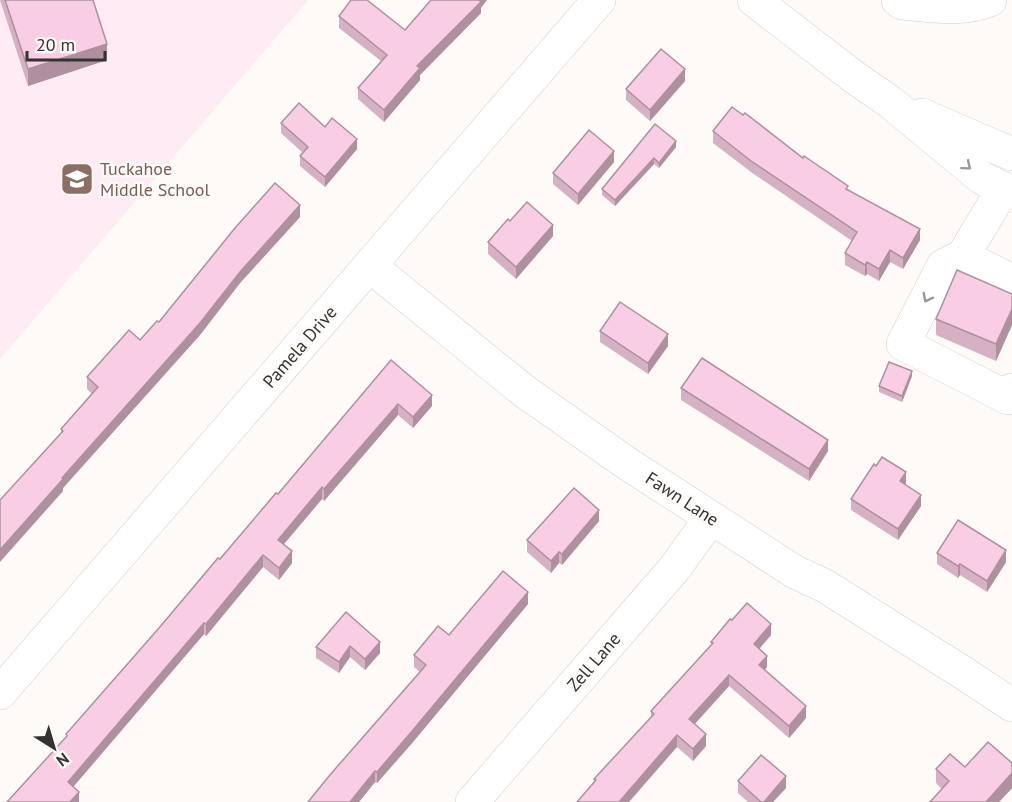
<svg xmlns="http://www.w3.org/2000/svg" width="1012" height="802" viewBox="0 0 1012 802" font-family="'PT Sans',sans-serif">
<style>
.education{fill:#ffebf3}
.lines{fill:none;stroke-linecap:round;stroke-linejoin:round}
.minor-casing{stroke:#d3d0ce;stroke-width:34}
.major-casing{stroke:#d3d0ce;stroke-width:34}
.minor{stroke:#fff;stroke-width:33}
.major{stroke:#fff;stroke-width:33}
.wall{fill:#d6b0c3}
.shaded-wall{fill:#ae909f}
.building{fill:#f9cde3;stroke:#ae909f;stroke-width:1.5}
.oneway{stroke:#9a9998}
.labels{text-anchor:middle;stroke-width:5;stroke-linejoin:round;paint-order:stroke}
.education-label{font-size:18px;fill:#785e54;stroke:#fdfaf8;text-anchor:start}
.street-label{font-size:18px;fill:#343332;stroke:#fdfaf8}
</style>
<rect width="100%" height="100%" fill="#fdfaf8"/>
<polygon class="education" points="0,0 308,0 0,359"/>
<g class="lines">
<defs>
<g id="minor">
<path d="M898 0 902 3C931 6 963 11 990 0"/>
<polyline points="1003,189 963,256 1012,281"/>
<polyline points="963,256 943,266 903,344 1008,398 1012,390"/>
<polyline points="370,266 524,391 625,462 795,572 825,586 965,674 1012,705"/>
<polyline points="0,693 599,0"/>
<polyline points="472,802 674,569 711,518"/>
</g>
<g id="major">
<polyline points="754,0 854,77 890,102 982,178 1012,193"/>
<polyline points="922,115 1012,154"/>
</g>
</defs>
<use href="#minor" class="minor-casing"/>
<use href="#major" class="major-casing"/>
<use href="#minor" class="minor"/>
<use href="#major" class="major"/>
</g>
<g class="wall">
<polygon points="0,0 93,0 107,60 28,86"/>
<polygon points="481,8 481,13 420,75 420,80 384,122 358,99 358,88 381,61 339,28 339,16 405,30"/>
<polygon points="685,81 650,121 626,100 626,89"/>
<polygon points="281,123 357,149 325,187 300,166 300,156 303,153 281,133"/>
<polygon points="655,124 676,147 659,168 654,164 615,206 602,195 602,189"/>
<polygon points="713,131 803,158 920,240 903,269 890,262 879,281 867,274 865,276 845,265 845,253 852,241 751,172 713,143"/>
<polygon points="614,162 578,205 553,184 553,173"/>
<polygon points="300,217 240,283 200,335 63,488 63,491 4,556 61,433 61,429 92,394 87,389 87,377 140,340 159,322"/>
<polygon points="510,221 553,236 516,279 488,254 488,242"/>
<polygon points="1012,294 1012,325 996,361 936,335 936,319"/>
<polygon points="600,331 668,346 648,374 600,342"/>
<polygon points="391,360 432,406 413,428 398,415 324,501 322,499 284,544 292,563 279,580 263,567 206,636 204,634 73,787 79,802 7,802 66,737 66,734 278,494"/>
<polygon points="912,376 902,402 879,392 879,386"/>
<polygon points="681,388 828,451 809,481 681,400"/>
<polygon points="906,483 905,485 921,506 898,540 851,510 851,499"/>
<polygon points="599,521 562,565 559,563 551,573 527,552 527,540"/>
<polygon points="937,553 1006,562 987,592 960,575 958,578 937,564"/>
<polygon points="528,604 413,742 377,783 375,782 359,802 420,672 414,667 414,655 449,635"/>
<polygon points="732,620 771,635 759,649 767,667 765,670 806,718 789,738 729,686 695,724 706,746 693,761 677,747 594,783 594,779 651,718 651,711 711,645 711,642"/>
<polygon points="380,642 380,653 365,670 350,657 339,673 316,658 316,647"/>
<polygon points="1012,763 1012,788 999,802 942,789 936,783 936,769"/>
<polygon points="738,781 786,788 773,802 748,802 738,793"/>
</g>
<g class="shaded-wall">
<polygon points="478,0 487,0 481,8 481,13 420,75 420,80 384,122 384,110 417,66"/>
<polygon points="107,44 107,60 28,86 28,69"/>
<polygon points="685,69 685,81 650,121 650,110"/>
<polygon points="357,139 357,149 325,187 325,177"/>
<polygon points="676,141 676,147 659,168 659,163"/>
<polygon points="614,151 614,162 578,205 578,194"/>
<polygon points="654,158 654,164 615,206 615,200"/>
<polygon points="300,205 300,217 240,283 200,335 63,488 63,491 0,562 0,550 240,272"/>
<polygon points="553,225 553,236 516,279 516,267"/>
<polygon points="920,229 920,240 903,269 903,258"/>
<polygon points="890,250 890,262 879,281 879,269"/>
<polygon points="867,262 867,274 865,276 865,265"/>
<polygon points="1012,309 1012,325 996,361 996,344"/>
<polygon points="668,334 668,346 648,374 648,363"/>
<polygon points="912,371 912,376 902,402 902,396"/>
<polygon points="432,395 432,406 413,428 413,417"/>
<polygon points="398,404 398,415 324,501 324,489"/>
<polygon points="828,440 828,451 809,481 809,469"/>
<polygon points="906,472 906,483 900,493 900,481"/>
<polygon points="322,487 322,499 278,551 278,540"/>
<polygon points="921,495 921,506 898,540 898,529"/>
<polygon points="599,510 599,521 562,565 562,554"/>
<polygon points="1006,550 1006,562 987,592 987,581"/>
<polygon points="292,551 292,563 279,580 279,568"/>
<polygon points="559,552 559,563 551,573 551,561"/>
<polygon points="263,555 263,567 206,636 206,624"/>
<polygon points="960,564 960,575 958,578 958,566"/>
<polygon points="528,592 528,604 413,742 377,783 377,772"/>
<polygon points="204,623 204,634 68,793 68,782"/>
<polygon points="771,624 771,635 754,655 754,644"/>
<polygon points="380,642 380,653 365,670 365,659"/>
<polygon points="350,646 350,657 339,673 339,662"/>
<polygon points="767,656 767,667 759,677 759,665"/>
<polygon points="729,675 729,686 689,730 689,719"/>
<polygon points="806,706 806,718 789,738 789,726"/>
<polygon points="706,734 706,746 693,761 693,749"/>
<polygon points="677,735 677,747 629,802 619,802"/>
<polygon points="375,771 375,782 359,802 350,802"/>
<polygon points="1012,773 1012,788 999,802 986,802"/>
<polygon points="786,776 786,788 773,802 764,802"/>
<polygon points="79,792 79,802 70,802"/>
</g>
<g class="building">
<polygon points="5,0 93,0 107,44 28,69"/>
<polygon points="351,0 367,0 405,30 431,0 479,0 481,2 417,66 420,68 384,110 358,88 387,55 339,16"/>
<polygon points="661,49 685,69 650,110 626,89"/>
<polygon points="299,103 325,127 332,118 357,139 325,177 300,156 308,147 281,123"/>
<polygon points="732,107 743,115 745,113 803,158 804,156 848,186 846,189 920,229 903,258 890,250 879,269 867,262 865,265 845,253 857,232 751,161 713,131"/>
<polygon points="655,124 676,141 659,163 654,158 615,200 602,189"/>
<polygon points="589,130 614,151 578,194 553,173"/>
<polygon points="275,183 300,205 240,272 200,323 62,478 63,479 0,550 0,500 63,431 61,429 98,387 87,377 129,330 140,340 157,321 159,322 235,228"/>
<polygon points="527,202 553,225 516,267 488,242 508,219 510,221"/>
<polygon points="957,270 1012,294 1012,309 996,344 936,319"/>
<polygon points="620,302 668,334 648,363 600,331"/>
<polygon points="702,358 828,440 809,469 681,388"/>
<polygon points="391,360 432,395 413,417 398,404 324,489 322,487 278,540 292,551 279,568 263,555 206,624 204,623 68,782 79,792 70,802 7,802 67,736 66,734 159,628 218,558 220,559 276,493 278,494"/>
<polygon points="889,362 912,371 902,396 879,386"/>
<polygon points="882,457 906,472 900,481 921,495 898,529 851,499 874,464 876,466"/>
<polygon points="574,488 599,510 562,554 559,552 551,561 527,540"/>
<polygon points="958,520 1006,550 987,581 960,564 958,566 937,553"/>
<polygon points="503,571 528,592 413,730 377,772 375,771 350,802 308,802 329,776 426,665 414,655 438,626 449,635"/>
<polygon points="747,603 771,624 754,644 767,656 759,665 806,706 789,726 729,675 689,719 706,734 693,749 677,735 619,802 577,802 596,780 594,779 654,714 651,711 713,643 711,642 730,619 732,620"/>
<polygon points="346,612 380,642 365,659 350,646 339,662 316,647"/>
<polygon points="988,742 1012,763 1012,773 986,802 930,802 949,781 936,769 950,754 965,767"/>
<polygon points="761,755 786,776 764,802 761,802 738,781"/>
</g>
<defs><path id="oneway-chevron" d="M-2-3.5L2.5 0L-2 3.5" fill="none" stroke-width="1.6" stroke-linecap="round" stroke-linejoin="round" transform="scale(1.5)"/></defs>
<g class="oneway">
<use href="#oneway-chevron" transform="translate(967 166) rotate(40)"/>
<use href="#oneway-chevron" transform="translate(927 298) rotate(117)"/>
</g>
<defs>
<symbol id="school-square" viewBox="-11 -11 22 22"><rect x="-9" y="-9" width="18" height="18" rx="4" fill="#8d6e63" stroke="#fdfaf8"/><path d="M0-5L7-2L0 1L-7-2ZM-4 1L0 2.5L4 1V4Q0 6-4 4Z" fill="#fff"/></symbol>
</defs>
<g fill-rule="evenodd">
<use href="#school-square" x="58" y="160" width="38" height="38"/>
</g>
<g class="labels">
<g class="education-label">
<text x="100" y="175">Tuckahoe<tspan x="100" dy="21">Middle School</tspan></text>
</g>
<g class="street-label">
<text transform="translate(300 347) rotate(-49)" y="6">Pamela Drive</text>
<text transform="translate(682 499) rotate(33)" y="6">Fawn Lane</text>
<text transform="translate(594 662) rotate(-49)" y="6">Zell Lane</text>
</g>
</g>
<g transform="translate(54 748) rotate(143)" stroke="#fdfaf8" stroke-width="4.5" paint-order="stroke">
<path d="M0-4.5L10 22L0 15L-10 22Z" fill="#343332"/>
<text y="-9" font-size="16" font-weight="bold" text-anchor="middle" fill="#343332">N</text>
</g>
<path d="M27 51v9h78v-9" fill="none" stroke="#343332" stroke-width="3"/>
<text x="36" y="51" font-size="18" fill="#343332" stroke="#fdfaf8" stroke-width="4.5" paint-order="stroke">20 m</text>
</svg>
